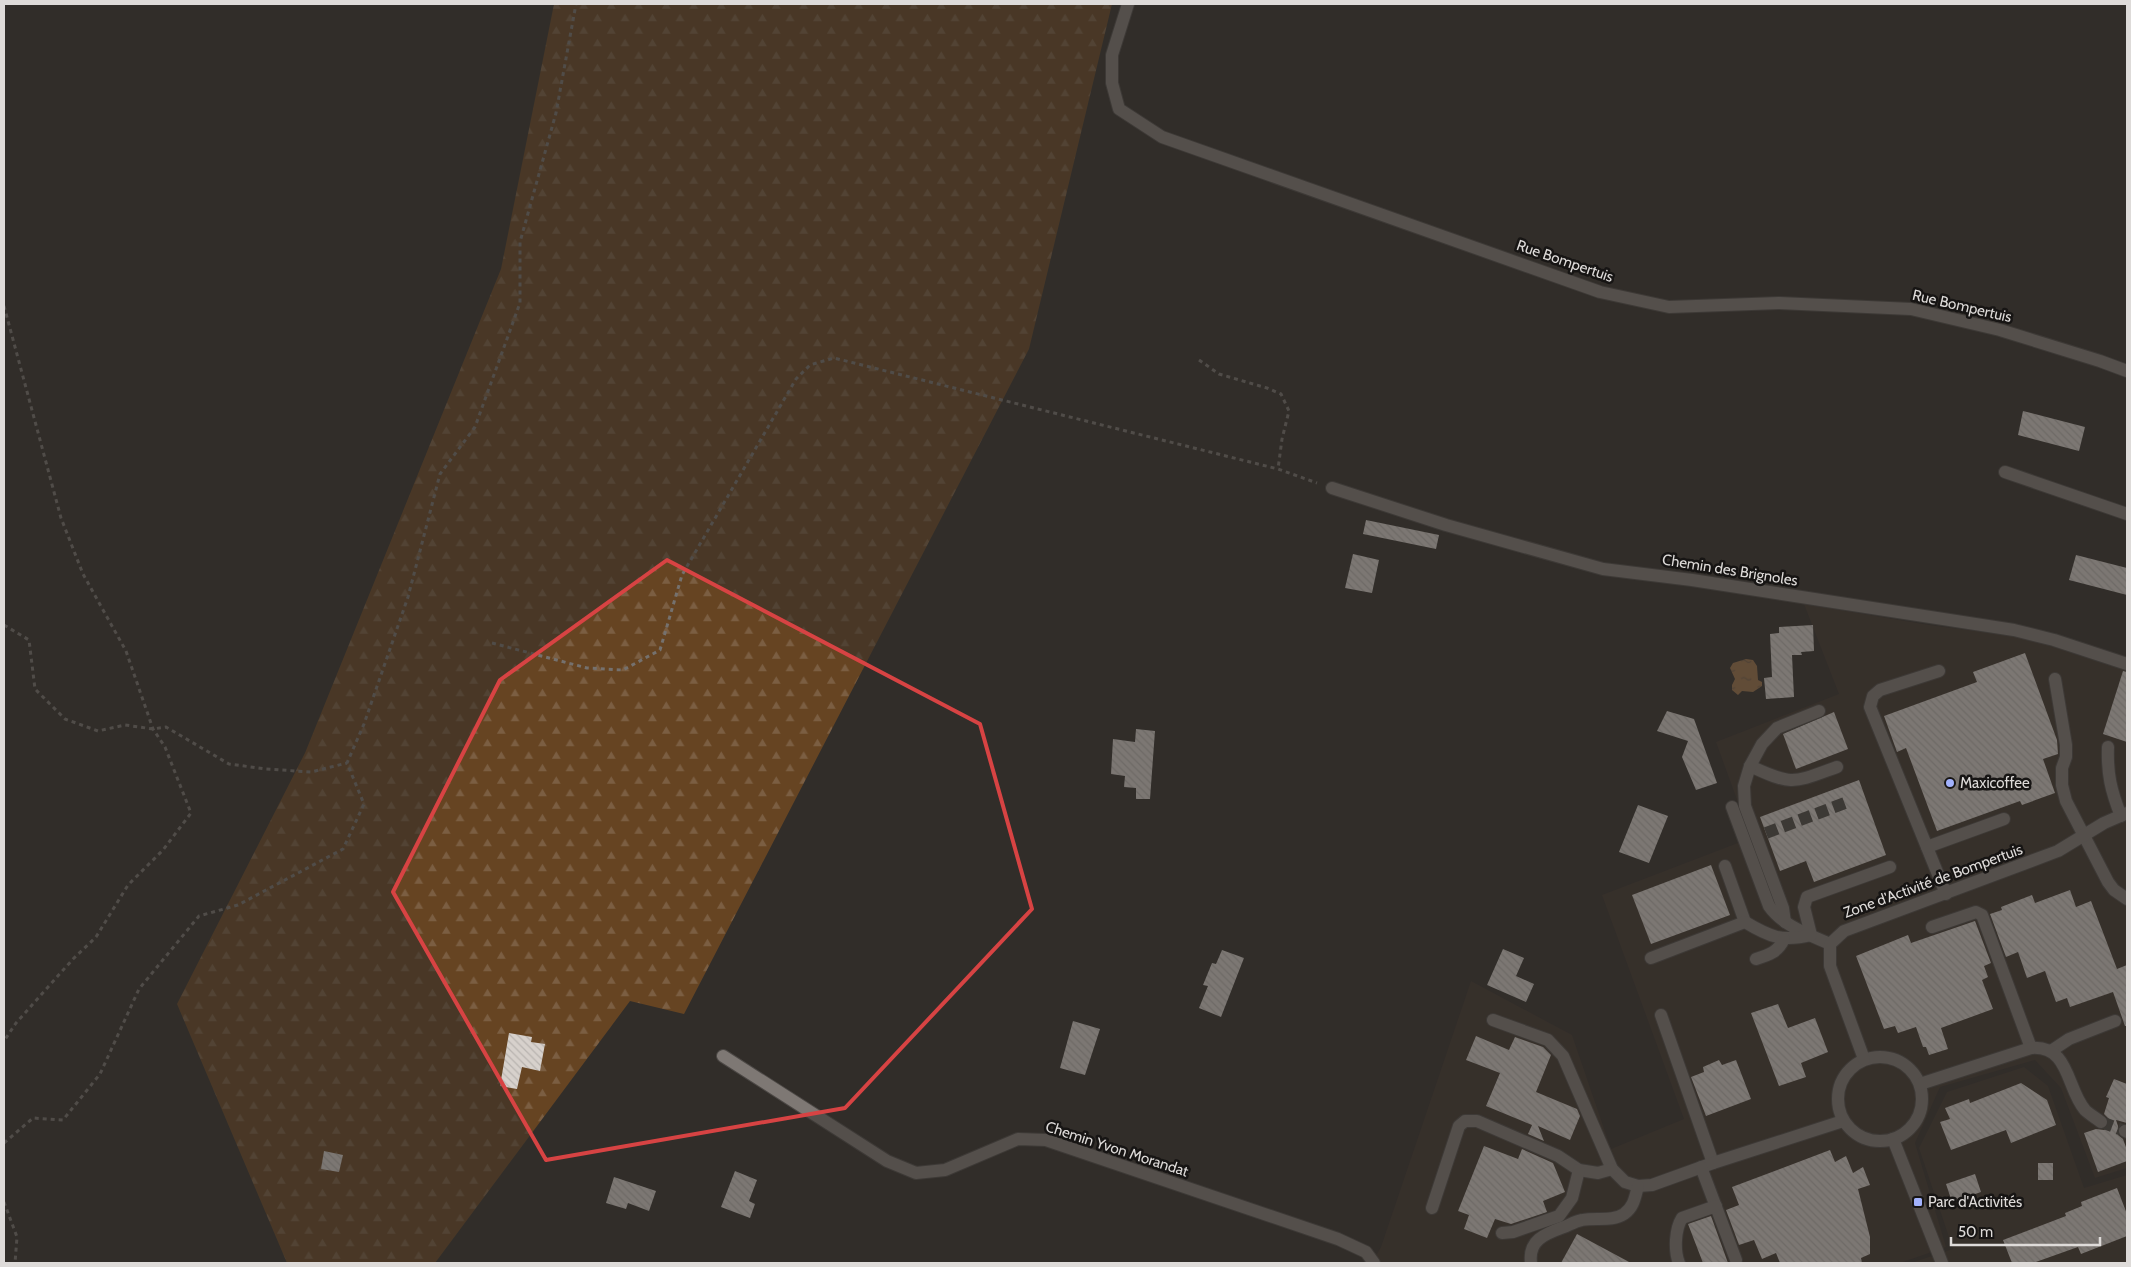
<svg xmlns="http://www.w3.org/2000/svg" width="2131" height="1267" viewBox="0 0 2131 1267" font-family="Cabin,sans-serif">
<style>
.built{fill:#3d332b}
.forest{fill:url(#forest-firs)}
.water{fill:url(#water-ripples)}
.building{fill:url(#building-back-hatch)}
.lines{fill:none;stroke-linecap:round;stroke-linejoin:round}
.minor-tunnel{stroke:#4b4743;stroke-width:12;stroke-dasharray:12 6;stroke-linecap:butt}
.minor-casing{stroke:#4c4845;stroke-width:14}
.path{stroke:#75716e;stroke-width:3;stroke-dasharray:4 4;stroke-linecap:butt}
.minor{stroke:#7e7874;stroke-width:12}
.marked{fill:none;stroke:#d74343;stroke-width:4;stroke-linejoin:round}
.poi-dot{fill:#a2b2fd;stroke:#171514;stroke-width:2}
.labels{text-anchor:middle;stroke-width:5;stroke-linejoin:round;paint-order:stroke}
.street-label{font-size:15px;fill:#dedbd9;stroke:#171514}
.poi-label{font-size:15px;fill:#dedbd9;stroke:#171514;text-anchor:start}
</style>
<defs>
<pattern id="forest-firs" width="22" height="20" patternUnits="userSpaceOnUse" patternTransform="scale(1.25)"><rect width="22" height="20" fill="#642"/><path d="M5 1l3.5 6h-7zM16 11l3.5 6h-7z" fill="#7b5e42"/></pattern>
<pattern id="water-ripples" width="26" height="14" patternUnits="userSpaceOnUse" patternTransform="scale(1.25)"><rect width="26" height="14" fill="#9b7148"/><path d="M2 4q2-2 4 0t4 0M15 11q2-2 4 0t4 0" fill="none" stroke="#785e45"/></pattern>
<pattern id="building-back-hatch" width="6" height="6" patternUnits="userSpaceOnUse" patternTransform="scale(1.25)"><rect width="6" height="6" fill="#d7d1cc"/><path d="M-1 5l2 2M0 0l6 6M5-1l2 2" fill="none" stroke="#b9b4b0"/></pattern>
</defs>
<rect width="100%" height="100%" fill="#312d29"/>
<g class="built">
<polygon points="1804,604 1929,625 2022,637 2127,671 2127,1168 2095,1178 2061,1088 2035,1060 1940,1087 1915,1143 1946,1247 1900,1263 1372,1263 1381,1247 1471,981 1572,1035 1611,1149 1684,1119 1602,895 1751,838 1716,742 1839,694"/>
<polygon points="2024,1067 2048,1086 2084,1188 2127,1175 2127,1263 1911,1263 1953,1249 1919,1148 1947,1092"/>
</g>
<polygon class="forest" points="554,4 1112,4 1029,349 684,1014 630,1001 435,1263 287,1263 177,1004 305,753 501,269"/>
<polygon class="water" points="1746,659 1753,660 1757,666 1758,680 1762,682 1762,686 1753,692 1742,691 1738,695 1732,690 1732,685 1735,679 1730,668 1733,663"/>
<g class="building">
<polygon points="2023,411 2085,427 2079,451 2018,435"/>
<polygon points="1366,520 1439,535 1436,549 1363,534"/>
<polygon points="1353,554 1379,560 1372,593 1345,588"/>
<polygon points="2076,555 2127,568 2127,595 2069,580"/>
<polygon points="1813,625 1814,651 1801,652 1802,655 1792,655 1794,697 1766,699 1764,678 1772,677 1770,634 1779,633 1779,627"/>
<polygon points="2025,653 2057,740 2058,754 2043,759 2055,793 2022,805 2020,801 1937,831 1906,748 1897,752 1884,716 1977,682 1973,672"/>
<polygon points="2123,671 2127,672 2127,742 2103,734"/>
<polygon points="1667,711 1694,719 1717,783 1696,790 1682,757 1688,741 1657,731"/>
<polygon points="1834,712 1848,749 1796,769 1783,734"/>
<polygon points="1136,729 1155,731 1150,799 1136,799 1136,788 1124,787 1125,776 1111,774 1113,739 1135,742"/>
<polygon points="1859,780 1886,855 1814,882 1806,861 1780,871 1760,817"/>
<polygon points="1638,805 1668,816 1649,863 1619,852"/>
<polygon points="1711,865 1730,915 1651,944 1632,895"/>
<polygon points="2070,890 2076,907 2091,901 2117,969 2127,965 2127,1026 2125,1026 2113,992 2070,1007 2067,998 2056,1002 2045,971 2027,978 2018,952 2006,957 1990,914 2002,910 2001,907 2032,895 2035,903"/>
<polygon points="1975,921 1991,963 1984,966 1988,977 1982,980 1993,1009 1941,1028 1948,1049 1929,1055 1926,1047 1923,1047 1916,1027 1898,1033 1895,1026 1884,1029 1856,956 1908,935 1911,943"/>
<polygon points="1503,949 1524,958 1516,976 1534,984 1526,1002 1487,985"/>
<polygon points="1222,950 1244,958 1221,1017 1199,1008 1208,986 1203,985 1212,963 1216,964"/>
<polygon points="1778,1004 1788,1028 1815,1018 1828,1052 1801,1063 1806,1077 1779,1086 1751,1013"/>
<polygon points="1073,1021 1100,1029 1085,1075 1060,1068"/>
<polygon points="509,1033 532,1037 531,1042 545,1044 540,1071 522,1067 517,1089 500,1086"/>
<polygon points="1476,1036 1509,1050 1515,1037 1543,1047 1551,1055 1536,1092 1577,1109 1580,1116 1570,1140 1538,1126 1544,1141 1528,1134 1532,1125 1486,1106 1500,1073 1466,1060"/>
<polygon points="1719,1060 1722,1065 1736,1060 1751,1099 1706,1116 1691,1077 1704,1072 1703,1067"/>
<polygon points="2114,1079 2127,1084 2127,1123 2116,1120 2118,1126 2118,1135 2123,1139 2127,1150 2127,1161 2098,1172 2084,1133 2096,1129 2104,1130 2108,1127 2109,1119 2104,1114 2109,1098 2106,1097"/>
<polygon points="2021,1083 2047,1100 2056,1125 2011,1143 2006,1130 1951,1150 1940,1122 1950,1119 1945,1108 1969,1099 1970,1103"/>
<polygon points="1484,1146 1518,1159 1522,1149 1553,1163 1565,1192 1543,1201 1547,1212 1511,1224 1495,1219 1487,1238 1464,1229 1469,1215 1458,1211"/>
<polygon points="1830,1150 1835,1162 1846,1156 1853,1173 1863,1167 1870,1185 1858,1189 1870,1237 1870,1254 1861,1258 1862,1263 1780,1263 1776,1253 1762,1259 1754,1240 1739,1245 1726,1210 1739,1205 1732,1187"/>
<polygon points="324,1151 343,1155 339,1172 321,1169"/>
<rect x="2038" y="1163" width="15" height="17"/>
<polygon points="735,1171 757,1180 749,1201 755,1204 750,1218 721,1207"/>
<polygon points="1975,1174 1981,1192 1952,1202 1946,1184"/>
<polygon points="614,1177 656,1191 649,1211 628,1203 626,1209 606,1203"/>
<polygon points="2117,1188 2127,1214 2127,1236 2081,1254 2078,1247 2033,1263 2012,1263 2003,1240 2066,1216 2065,1213 2082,1206 2081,1202"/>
<polygon points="1711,1216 1728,1263 1729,1263 1703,1263 1688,1224"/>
<polygon points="1577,1234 1631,1263 1561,1263"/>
</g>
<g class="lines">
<g class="minor-tunnel">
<polyline points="1766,833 1845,803"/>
<polyline points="2101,1122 2125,1131"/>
</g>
<defs>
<g id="minor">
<polyline points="1128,4 1112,55 1112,83 1119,109 1162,137 1600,292 1669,307 1779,303 1911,309 2000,330 2100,361 2127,371"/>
<polyline points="2005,472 2127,514"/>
<polyline points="1332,488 1446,525 1603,569 1692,580 2014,630 2054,640 2127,664"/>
<polyline points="1939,671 1880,690 1873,696 1870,707 1946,894"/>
<polyline points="2055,679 2066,745 2066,757 2062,768 2062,785 2066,801 2108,882 2114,890 2127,899"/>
<path d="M2108 747C2107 774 2111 791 2121 816"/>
<path d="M1750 766C1793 786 1793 783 1837 767"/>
<path d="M1732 807 1769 906C1783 926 1808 934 1830 944"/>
<polyline points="1927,847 2004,819"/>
<polyline points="1725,866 1745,922"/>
<polyline points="1785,922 1783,908 1745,806 1744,786 1750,766 1762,744 1777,728 1819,711"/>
<polyline points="1932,927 1976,912 1982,915 2031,1048"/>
<path d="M1651 958 1745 922C1770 937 1782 942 1811 935L1804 907 1807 897 1890 867"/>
<path d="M1756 959C1769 955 1778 952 1784 939"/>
<polyline points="1661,1015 1713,1163"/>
<polyline points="1493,1020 1548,1040 1563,1056 1612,1169 1625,1182 1638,1186 1652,1185 1713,1163 1843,1121"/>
<polyline points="2051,1051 2069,1039 2115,1021"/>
<polyline points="723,1056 887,1161 916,1173 945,1170 1018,1139 1046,1140 1338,1239 1366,1252 1374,1263"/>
<circle cx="1880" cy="1099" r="42"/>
<polyline points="1864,1059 1830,966 1830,944 1844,931 2058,851 2104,823 2127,813"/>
<path d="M1920 1084 2031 1048C2070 1045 2066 1088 2085 1110 2089 1114 2096 1118 2101 1122"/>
<polyline points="2125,1131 2127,1132"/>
<polyline points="1893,1139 1942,1263"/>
<polyline points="1701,1167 1736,1260"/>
<polyline points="1432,1208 1459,1126 1465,1121 1477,1121 1558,1156 1579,1170 1598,1173 1612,1169"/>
<polyline points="1502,1233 1513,1232 1559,1216 1572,1198 1579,1170"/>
<path d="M1531 1263C1528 1240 1545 1234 1564 1227 1569 1225 1576 1221 1582 1220 1596 1217 1612 1222 1624 1214 1634 1207 1635 1197 1638 1186"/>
<path d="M1679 1263C1674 1251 1675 1229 1682 1218L1716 1206"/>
</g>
</defs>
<use href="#minor" class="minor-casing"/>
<g class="path">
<polyline points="4,306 61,518 83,574 126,651 153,729 165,747 191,813 163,850 128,885 96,937 73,959 16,1023 4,1041"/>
<polyline points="1199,360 1219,374 1267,388 1281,394 1289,411 1282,439 1278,469"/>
<polyline points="4,625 29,640 35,689 65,719 98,731 125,725 153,729 166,727 229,764 266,769 311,772 347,763"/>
<polyline points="492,643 587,668 623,670 660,650 682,575 796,379 810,365 834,358 1278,469 1317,483"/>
<polyline points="4,1143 33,1118 63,1120 100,1074 139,989 199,916 238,905 343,849 364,804 347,763 364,724 408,597 440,474 475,427 520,303 520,242 556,113 576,4"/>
<polyline points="4,1202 17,1237 15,1263"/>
</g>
<use href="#minor" class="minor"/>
</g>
<path d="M0 0H2131V1267H0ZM667 560 980 724 1032 909 845 1108 546 1160 393 892 500 680Z" fill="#312d29" fill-opacity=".55" fill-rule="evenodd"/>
<path class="marked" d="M667 560 980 724 1032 909 845 1108 546 1160 393 892 500 680Z"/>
<g class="poi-dot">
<circle cx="1950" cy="783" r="5"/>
<rect x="1913" y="1197" width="10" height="10" rx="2.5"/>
</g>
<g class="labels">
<g class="street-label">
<text transform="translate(1565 261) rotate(19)" y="5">Rue Bompertuis</text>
<text transform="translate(1962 306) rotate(13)" y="5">Rue Bompertuis</text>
<text transform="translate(1730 570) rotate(9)" y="5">Chemin des Brignoles</text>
<text transform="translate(1933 881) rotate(-20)" y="5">Zone d'Activité de Bompertuis</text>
<text transform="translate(1117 1149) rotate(18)" y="5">Chemin Yvon Morandat</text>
</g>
<g class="poi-label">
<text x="1960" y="788">Maxicoffee</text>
<text x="1928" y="1207">Parc d'Activités</text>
</g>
</g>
<rect width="2131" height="1267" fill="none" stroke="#dedbd9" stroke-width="10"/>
<path d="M1951 1237v8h149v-8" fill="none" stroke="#dedbd9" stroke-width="2.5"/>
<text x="1958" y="1237" font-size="15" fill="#dedbd9" stroke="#171514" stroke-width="4" paint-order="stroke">50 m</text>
</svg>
